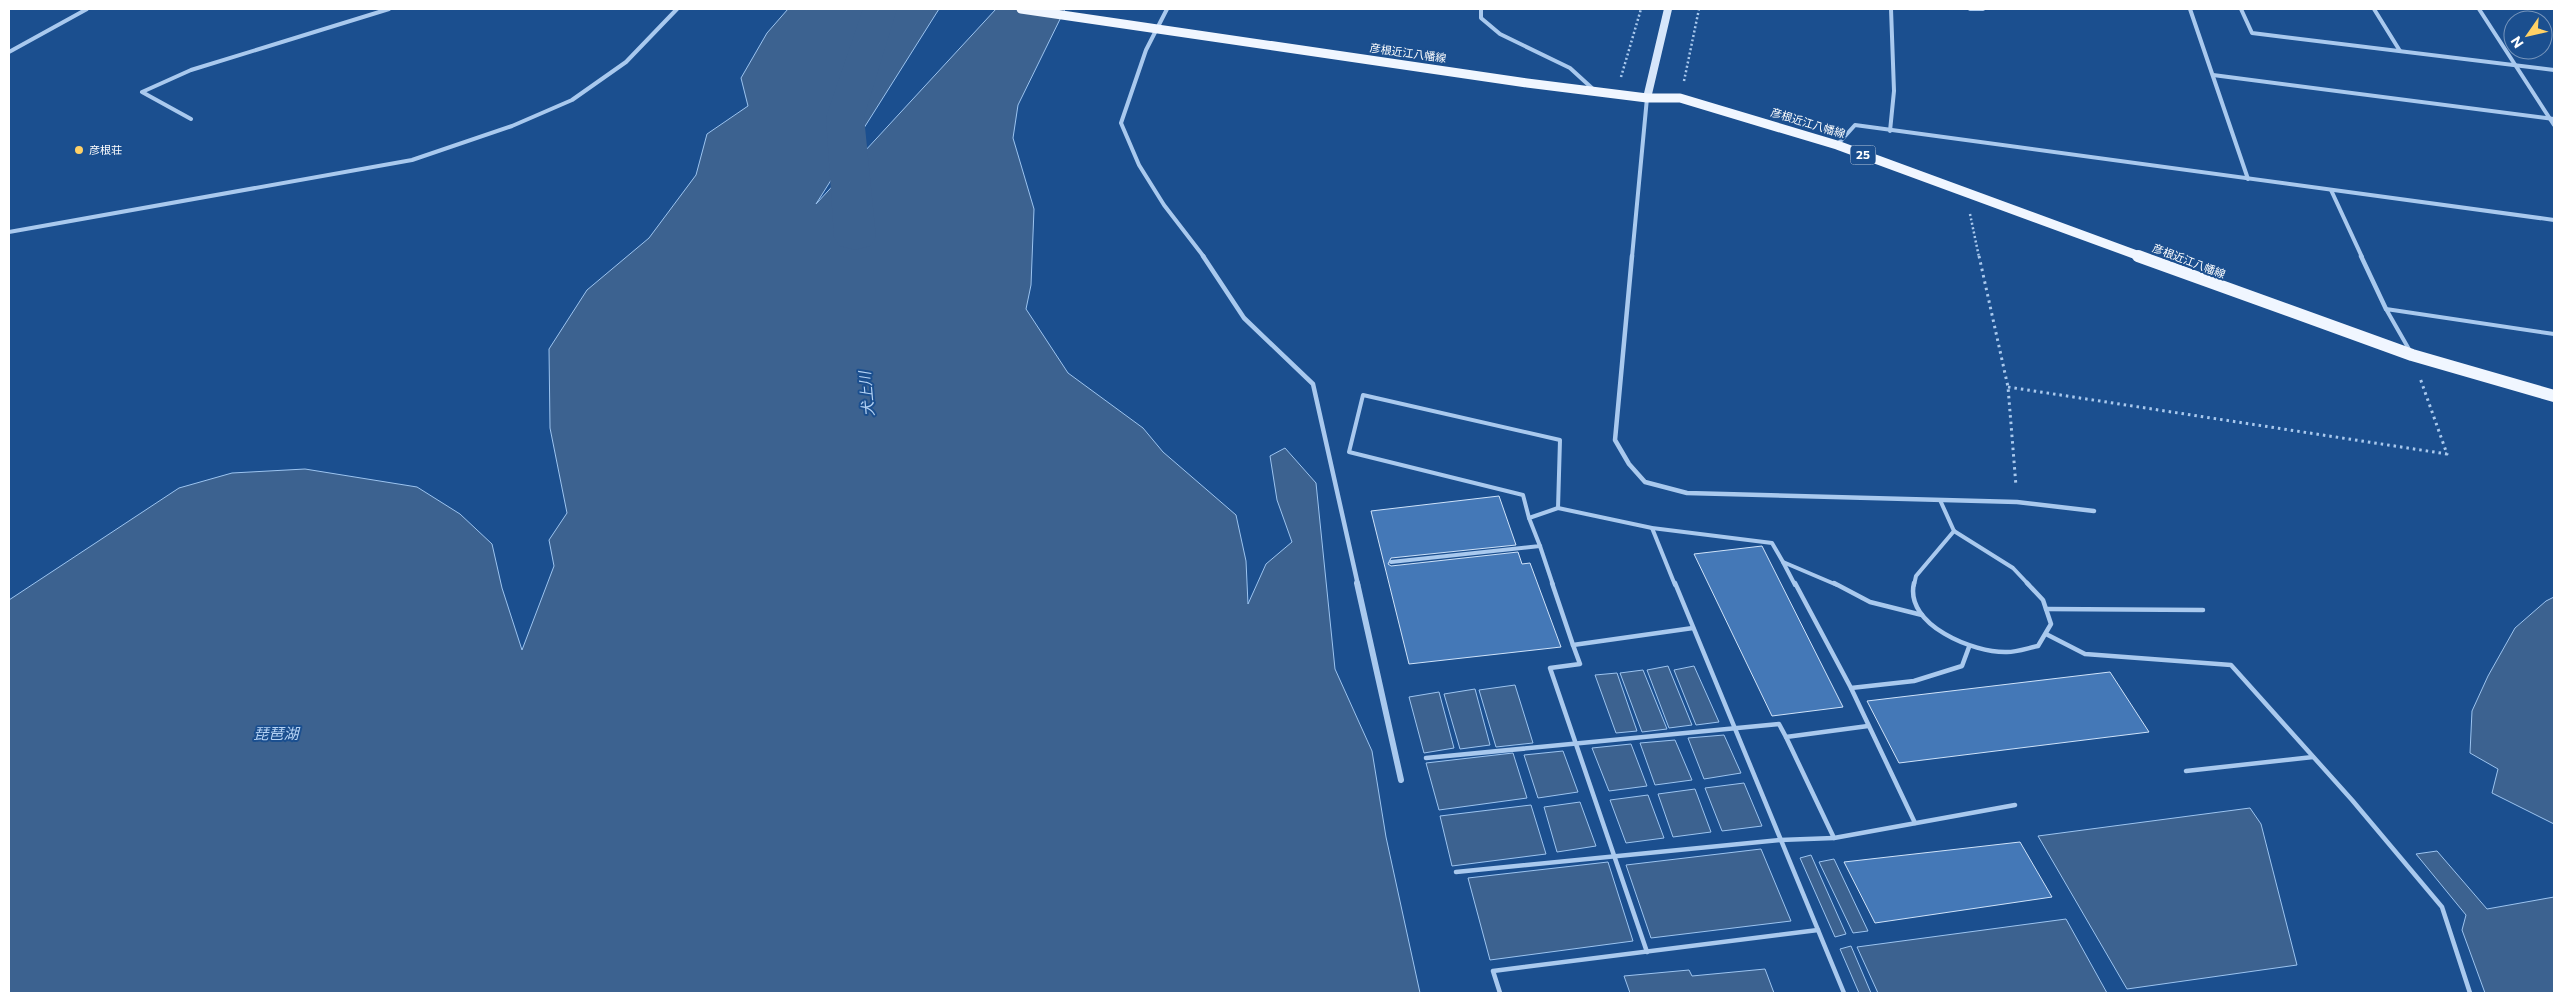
<svg xmlns="http://www.w3.org/2000/svg" width="2563" height="1002" viewBox="0 0 2563 1002" font-family="Commissioner,'Noto Sans JP',sans-serif">
<style>
.water{fill:#3c6290;stroke:#9cc4f0}
.lines{fill:none;stroke-linecap:round;stroke-linejoin:round}
.river{fill:#3c6290;fill-rule:evenodd}
.building{fill:#4478b7;stroke:#cfe3fa}
.path-far1{stroke:#a9c9ee;stroke-width:2.5;stroke-dasharray:2 2.5;stroke-linecap:butt}
.path{stroke:#a9c9ee;stroke-width:3;stroke-dasharray:2.5 4;stroke-linecap:butt}
.lane-far1{stroke:#a9c9ee;stroke-width:4}
.lane{stroke:#a9c9ee;stroke-width:4.5}
.street-far2{stroke:#a9c9ee;stroke-width:4}
.street-far1{stroke:#a9c9ee;stroke-width:4.5}
.street{stroke:#a9c9ee;stroke-width:6}
.secondary{stroke:#d6e6fa;stroke-width:8}
.primary-far1{stroke:#f0f6ff;stroke-width:9}
.primary{stroke:#f0f6ff;stroke-width:12}
.poi-dot{fill:#ffd166;stroke:#1b4f8f;stroke-width:2}
.labels{text-anchor:middle;stroke-width:4;stroke-linejoin:round;paint-order:stroke}
.far-street-label{font-size:11px;fill:#fff;stroke:#1b4f8f}
.far-poi-label{font-size:11px;fill:#fff;stroke:#1b4f8f;text-anchor:start}
.shield{fill:#1b4f8f;stroke:#bbcadd;stroke-width:1}
.shield-label{font-size:12px;font-weight:bold;fill:#fff}
.water-label{font-size:15px;font-style:italic;fill:#b5d3f5;stroke:#1b4f8f}
</style>
<rect width="100%" height="100%" fill="#1b4f8f"/>
<g class="water">
<polygon points="788,9 939,9 816,204 996,9 1065,9 1018,105 1013,138 1034,209 1031,285 1026,309 1068,373 1143,428 1163,452 1236,515 1246,561 1248,604 1266,564 1292,542 1277,500 1270,456 1285,448 1316,483 1335,669 1372,751 1386,837 1420,993 9,993 9,600 179,488 232,473 305,469 417,487 460,514 492,544 502,588 522,650 554,566 549,540 567,513 550,428 549,349 587,290 649,238 696,175 707,134 748,106 741,78 767,33"/>
<polygon points="2554,597 2554,824 2492,793 2498,769 2470,753 2472,711 2488,676 2515,628 2546,601"/>
<polygon points="1668,666 1692,725 1669,728 1647,670"/>
<polygon points="1694,666 1719,722 1696,725 1674,670"/>
<polygon points="1643,670 1667,729 1642,732 1620,673"/>
<polygon points="1617,673 1637,731 1616,733 1595,675"/>
<polygon points="1515,685 1533,743 1496,747 1479,690"/>
<polygon points="1475,689 1490,745 1460,749 1444,694"/>
<polygon points="1439,692 1454,748 1424,753 1409,697"/>
<polygon points="1724,735 1741,773 1704,779 1688,738"/>
<polygon points="1675,740 1692,780 1655,785 1640,743"/>
<polygon points="1631,744 1647,786 1609,791 1592,748"/>
<polygon points="1563,751 1578,792 1538,798 1524,755"/>
<polygon points="1513,753 1527,798 1439,810 1426,763"/>
<polygon points="1744,783 1762,826 1722,831 1705,788"/>
<polygon points="1695,789 1711,832 1673,837 1658,794"/>
<polygon points="1648,795 1664,838 1626,843 1610,800"/>
<polygon points="1580,802 1596,846 1557,852 1544,807"/>
<polygon points="1531,805 1546,854 1452,866 1440,816"/>
<polygon points="2250,808 2261,824 2297,965 2127,989 2038,836"/>
<polygon points="1761,849 1791,921 1651,938 1626,865"/>
<polygon points="2437,851 2487,909 2554,897 2554,993 2485,993 2462,930 2466,915 2416,854"/>
<polygon points="1811,855 1846,934 1835,937 1800,858"/>
<polygon points="1834,859 1868,931 1853,933 1819,862"/>
<polygon points="1608,862 1633,941 1490,960 1468,878"/>
<polygon points="2066,919 2107,993 1878,993 1857,947"/>
<polygon points="1851,946 1871,993 1859,993 1840,949"/>
<polygon points="1765,969 1774,993 1630,993 1624,976 1689,970 1692,976"/>
</g>
<g class="lines">
<polygon class="river" points="863,9 897,9 864,117 876,237 870,246 855,250 840,246 834,237 826,117"/>
</g>
<g class="building">
<polygon points="1499,496 1516,545 1391,558 1388,564 1391,566 1518,552 1522,564 1530,563 1561,647 1409,664 1371,511"/>
<polygon points="1762,546 1843,707 1772,716 1694,554"/>
<polygon points="2110,672 2149,732 1899,763 1867,701"/>
<polygon points="2020,842 2052,897 1875,923 1844,862"/>
</g>
<g class="lines">
<g class="path-far1">
<polyline points="1621,77 1641,9"/>
<polyline points="1684,81 1699,9"/>
<polyline points="1970,214 1979,257"/>
</g>
<g class="path">
<polyline points="1979,256 2008,387 2016,486"/>
<polyline points="2008,387 2447,454 2420,378"/>
</g>
<g class="lane-far1">
<polyline points="2410,351 2386,309 2554,334"/>
<polyline points="1940,500 1954,531"/>
<polyline points="1529,518 1523,495 1349,452 1363,395 1560,440 1558,508"/>
<polyline points="1652,528 1675,585"/>
<polyline points="1954,531 2013,568 2029,585"/>
<polyline points="1540,546 1553,585"/>
<polyline points="1391,562 1540,546 1529,518 1558,508 1652,528 1772,543 1783,562 1837,585"/>
<polyline points="1783,562 1795,585"/>
<polyline points="1914,585 1916,576 1954,531"/>
</g>
<g class="lane">
<polyline points="1552,583 1573,645 1693,628"/>
<polyline points="1675,583 1844,993"/>
<polyline points="1795,583 1851,688 1915,823"/>
<polyline points="1834,583 1870,602 1922,615"/>
<path d="M1914 583C1904 625 1974 653 2007 652 2017 652 2028 648 2038 646L2051 624 2043 600 2027 583"/>
<polyline points="2046,609 2203,610"/>
<polyline points="2046,634 2085,654 2231,665 2352,800 2442,907 2470,993"/>
<polyline points="1573,645 1580,664 1550,668 1647,952"/>
<polyline points="1851,688 1914,681 1962,666 1969,647"/>
<polyline points="1868,726 1786,737 1834,838 2015,805"/>
<polyline points="1426,758 1779,724 1786,737"/>
<polyline points="2186,771 2313,757"/>
<polyline points="1456,872 1780,840 1834,838"/>
<polyline points="1500,993 1493,971 1818,930"/>
</g>
<g class="street-far2">
<polyline points="1167,9 1146,50 1121,123 1139,165 1164,205 1204,257"/>
<polyline points="1481,9 1481,18 1500,34 1570,68 1593,89"/>
<polyline points="1970,9 1983,9"/>
<polyline points="2190,9 2248,179"/>
<polyline points="2241,9 2252,33 2554,70"/>
<polyline points="2374,9 2400,51"/>
<polyline points="2479,9 2554,125"/>
<polyline points="9,52 87,9"/>
<polyline points="2213,75 2554,119"/>
<polyline points="191,119 142,92 191,70 389,9"/>
<polyline points="1890,131 1894,91 1891,9"/>
<polyline points="1837,145 1855,125 2554,220"/>
<polyline points="2331,190 2362,257"/>
<polyline points="9,232 412,160 512,126 572,100 626,62 677,9"/>
<polyline points="1632,257 1647,98"/>
</g>
<g class="street-far1">
<polyline points="1203,256 1244,318 1313,384 1358,585"/>
<polyline points="1632,256 1615,440 1629,464 1645,482 1687,493 2017,502 2094,511"/>
<polyline points="2361,256 2386,309"/>
</g>
<polyline class="street" points="1357,583 1401,780"/>
<polyline class="secondary" points="1647,98 1668,9"/>
<polyline class="primary-far1" points="1021,9 1527,83 1647,98 1680,98 1837,145 2142,257"/>
<polyline class="primary" points="2138,256 2412,355 2554,396"/>
</g>
<circle class="poi-dot" cx="79" cy="150" r="5"/>
<g class="labels">
<g class="far-street-label">
<text transform="translate(1408 53) rotate(8)" y="4">彦根近江八幡線</text>
<text transform="translate(1808 123) rotate(17)" y="4">彦根近江八幡線</text>
<text transform="translate(2189 261) rotate(21)" y="4">彦根近江八幡線</text>
</g>
<g class="far-poi-label">
<text x="89" y="154">彦根荘</text>
</g>
<rect class="shield" x="1850.5" y="145.5" width="25" height="19" rx="4"/>
<g class="shield-label">
<text x="1863" y="159">25</text>
</g>
<g class="water-label">
<text transform="translate(867 394) rotate(-95)" y="5">犬上川</text>
<text x="276" y="739">琵琶湖</text>
</g>
</g>
<rect width="2563" height="1002" fill="none" stroke="#ffffff" stroke-width="20"/>
<g transform="translate(2528 35) rotate(236)"><circle r="24" fill="#1b4f8f" stroke="#7695bc"/>
<path d="M0-4L9 19L0 12L-9 19Z" fill="#ffd166"/>
<text y="-8" font-size="14" font-weight="bold" text-anchor="middle" fill="#ffffff">N</text>
</g>
</svg>
